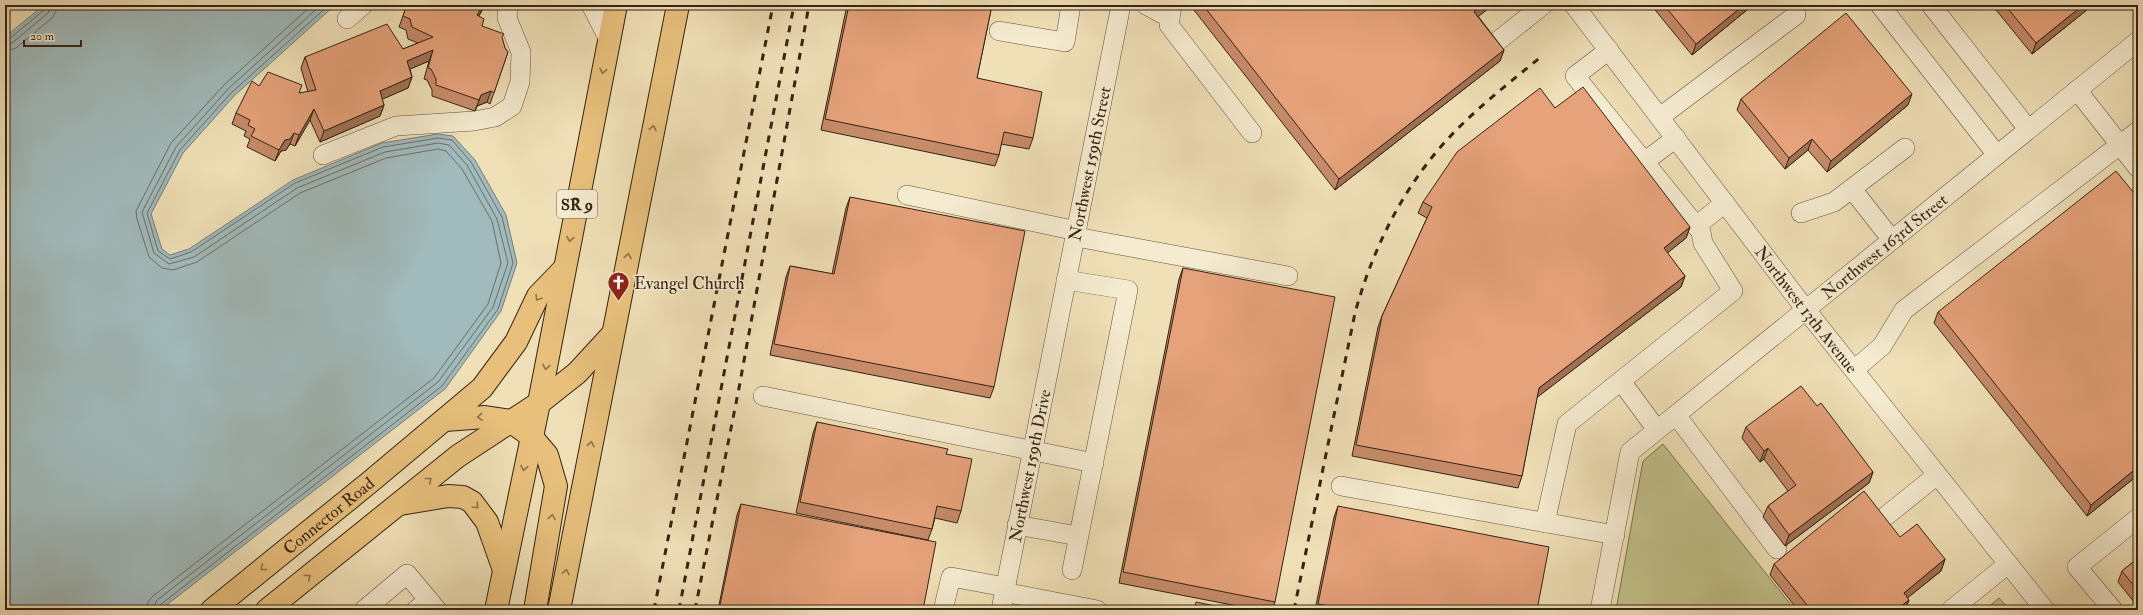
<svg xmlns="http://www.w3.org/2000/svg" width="2143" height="615" viewBox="0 0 2143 615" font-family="'IM FELL Double Pica',serif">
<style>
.green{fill:#c1c089;stroke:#7a724e}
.water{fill:#a1babb;stroke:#757e78}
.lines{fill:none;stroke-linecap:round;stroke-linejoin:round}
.shore{stroke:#6a6e68;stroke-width:1}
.minor-casing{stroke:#63523d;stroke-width:20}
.major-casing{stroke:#342314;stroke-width:24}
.minor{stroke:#f5ebd0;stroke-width:19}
.major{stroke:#e8c07c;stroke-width:22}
.rail{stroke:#342314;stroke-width:3;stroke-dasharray:7 7;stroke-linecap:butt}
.wall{fill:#c68b69;stroke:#342314}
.shaded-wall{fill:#a17155;stroke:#342314}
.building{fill:#e6a27a;stroke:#342314}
.oneway{stroke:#8e7248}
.labels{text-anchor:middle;stroke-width:3;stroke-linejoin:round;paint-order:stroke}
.shield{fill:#f5ebd0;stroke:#6e5f4c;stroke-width:1}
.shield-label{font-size:16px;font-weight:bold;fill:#342314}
.street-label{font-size:17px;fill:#342314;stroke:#f5ebd0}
.poi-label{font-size:17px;fill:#342314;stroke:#f5ebd0;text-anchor:start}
</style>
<rect width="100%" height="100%" fill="#f0e0b7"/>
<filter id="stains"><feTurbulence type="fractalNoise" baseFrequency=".005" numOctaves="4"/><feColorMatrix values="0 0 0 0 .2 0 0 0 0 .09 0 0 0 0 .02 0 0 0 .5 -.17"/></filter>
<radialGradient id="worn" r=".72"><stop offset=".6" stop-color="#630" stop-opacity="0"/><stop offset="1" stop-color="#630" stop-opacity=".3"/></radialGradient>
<g class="green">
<polygon points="1663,444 1795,610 1616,610 1643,461"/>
<polygon points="1999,598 2010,610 1985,610"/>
</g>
<polygon class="water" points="44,5 335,5 234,96 183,153 151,214 162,249 170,255 189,249 293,180 382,143 438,134 453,136 475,160 506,215 517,263 501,311 445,389 160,610 5,610 5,37"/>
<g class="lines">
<g class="shore">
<polyline points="5,40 9,39 44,10 46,5"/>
<polyline points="5,45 12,43 48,13 51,5"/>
<polyline points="5,51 16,48 52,18 56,11 57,5"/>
<polyline points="147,610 148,602 153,596 434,378 488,304 501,263 492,221 462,169 446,151 438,149 386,158 300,193 197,262 173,270 162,268 149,257 137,219 136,211 171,143 224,85 312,5"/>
<polyline points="153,610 156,601 438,382 493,307 508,263 497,219 467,165 449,145 438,143 385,152 297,188 194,257 169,264 154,253 142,212 176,147 228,89 321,5"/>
<polyline points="158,610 160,605 442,386 498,309 513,263 502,217 471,162 452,140 438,138 383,147 295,183 191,252 170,259 158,251 147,213 180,150 231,93 329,5"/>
</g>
<defs>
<g id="minor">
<polyline points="591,5 609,40"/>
<polyline points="1146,5 1170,18"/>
<polyline points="1172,5 1169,25 1252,133"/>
<path id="s1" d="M1574 5 1806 310 2045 610"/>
<polyline points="1880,5 1997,155"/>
<polyline points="1931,5 2028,129"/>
<polyline points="347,19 363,5"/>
<polyline points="999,31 1065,42 1071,5"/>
<polyline points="1494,44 1543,5"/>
<polyline points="2077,90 2138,168"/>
<polyline points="1660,117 1796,15"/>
<polyline points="323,155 396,126 474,121 495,117 512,106 520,82 521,52 507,18 508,5"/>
<polyline points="1644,162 1676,138"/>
<polyline points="1852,189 1892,240"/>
<polyline points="907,195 1077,231"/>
<polyline points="1801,213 1834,202 1905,148"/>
<polyline points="1696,226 1725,203"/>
<polyline points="1076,237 1288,276"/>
<polyline points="1066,280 1128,290 1072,570"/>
<polyline points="1854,370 1882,346 1904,310 2138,131"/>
<polyline points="1621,381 1657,430"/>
<polyline points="763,396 1094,463"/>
<polyline points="1676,415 1777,549"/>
<polyline points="1341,486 1615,535"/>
<polyline points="1886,516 1937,475"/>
<polyline points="1545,523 1567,424 1733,291 1703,243 1701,232 1575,76 1609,50"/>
<polyline points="1017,525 1078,536"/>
<polyline points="1004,592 1097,610"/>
<polyline points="364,610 407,574 437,610"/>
<polyline points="416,610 429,600"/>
<polyline points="943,610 951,577 1005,587"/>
<path id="s2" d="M1001 610 1121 5"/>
<path id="s3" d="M1600 610 1630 452 2138 41"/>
<polyline points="1951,610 2008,564"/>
<polyline points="2113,610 2077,567 2138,518"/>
</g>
<g id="major">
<polyline points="445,420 485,417 510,421 531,436 547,455 556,486 535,610"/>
<polyline points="400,504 448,496 463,497 472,502 487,522 504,570"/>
<path id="s4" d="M212 610 370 482 482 388 516 342 538 296 564 269"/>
<polyline points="267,610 458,456 539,403 577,373 612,335"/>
<polyline points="496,610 539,403 616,5"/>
<polyline points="559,610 678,5"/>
</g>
</defs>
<use href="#minor" class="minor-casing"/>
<use href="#major" class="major-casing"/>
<use href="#minor" class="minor"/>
<use href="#major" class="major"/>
<g class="rail">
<polyline points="654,610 773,5"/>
<polyline points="679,610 794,5"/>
<polyline points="695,610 739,388 809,5"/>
<path d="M1294 610 1355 313C1372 251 1401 191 1445 142 1474 110 1509 83 1542 56"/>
</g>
</g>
<g class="wall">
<polygon points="407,5 485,5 479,16 482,26 502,39 505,48 508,52 490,104 487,102 477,106 475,111 432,96 432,90 427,80 424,79 429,61 410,69 412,77 408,88 382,99 384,105 380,116 320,142 310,120 295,146 290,144 286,150 281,151 275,161 247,147 250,139 244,136 246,131 232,124 236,113 259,86 299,93 308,92 301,68 305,57 403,49 418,43 408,39 406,30 399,27"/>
<polygon points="847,5 992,5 977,78 1033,138 1029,149 1001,144 999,155 995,166 821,130"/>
<polygon points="1190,5 1493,5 1478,16 1504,50 1500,61 1335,190"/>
<polygon points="1651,5 1753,5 1692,55"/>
<polygon points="1992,5 2093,5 2032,54"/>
<polygon points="1741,99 1908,105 1827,172 1808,150 1785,169 1737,110"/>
<polygon points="1555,108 1690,227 1686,238 1667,253 1685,276 1681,287 1537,397 1522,476 1518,488 1352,456 1378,327 1382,316 1427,218 1418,213 1423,202"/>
<polygon points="850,197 994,387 990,398 770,355 786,277 790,266 832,274 846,208"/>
<polygon points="2138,198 2138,475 2087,516 1934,323 1938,312"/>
<polygon points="1183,268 1275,602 1272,610 1258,610 1119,583 1179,279"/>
<polygon points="1817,406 1873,472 1869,483 1785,546 1763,517 1768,506 1788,491 1764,459 1760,462 1742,438 1746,427"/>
<polygon points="817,422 947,454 961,511 957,523 935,518 932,529 928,540 796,513 813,433"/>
<polygon points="741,504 923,610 718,610 737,515"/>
<polygon points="1338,506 1537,610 1315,610 1334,517"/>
<polygon points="2138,558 2138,607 2118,582 2122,571"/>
<polygon points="1945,559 1941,571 1907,598 1909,600 1905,610 1798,610 1770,575 1774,564"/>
</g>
<g class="shaded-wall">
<polygon points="483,5 485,5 483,8 473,26 477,15"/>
<polygon points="1482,5 1493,5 1470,23 1474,12"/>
<polygon points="1744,5 1753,5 1692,55 1696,44"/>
<polygon points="2083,5 2093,5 2032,54 2036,43"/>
<polygon points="433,50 429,61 403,72 407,61"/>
<polygon points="1504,50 1500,61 1335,190 1339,179"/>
<polygon points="412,77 408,88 376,102 380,91"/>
<polygon points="491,91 487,102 477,106 475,111 481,95"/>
<polygon points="1912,94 1908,105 1827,172 1831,161"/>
<polygon points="384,105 380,116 320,142 324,131"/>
<polygon points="314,109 310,120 295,146 299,135"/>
<polygon points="294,133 290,144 286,150 281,151 275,161 279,150 285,140"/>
<polygon points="1812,139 1808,150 1785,169 1789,158"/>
<polygon points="1690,227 1686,238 1660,259 1664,248"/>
<polygon points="1685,276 1681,287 1535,399 1539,388"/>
<polygon points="1768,448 1764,459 1760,462 1764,451"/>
<polygon points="2138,467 2138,475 2087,516 2091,505"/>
<polygon points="1873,472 1869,483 1785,546 1789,535"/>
<polygon points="1945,559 1941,571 1900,604 1904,593"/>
<polygon points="1909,600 1905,610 1896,610"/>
</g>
<g class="building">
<polygon points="407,5 483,5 477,15 484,19 482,26 504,34 502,37 505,48 508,52 494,93 491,91 481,95 479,100 436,85 436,79 431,69 428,68 433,50 407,61 412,77 380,91 384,105 324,131 314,109 299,135 294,133 290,139 285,140 279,150 251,136 255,129 248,125 250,120 236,113 252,81 259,86 268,72 302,85 299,93 316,90 305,57 387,24 403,49 433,37 412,27 410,19 403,16"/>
<polygon points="849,5 992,5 977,78 1042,92 1033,138 1004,132 999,155 825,119"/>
<polygon points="1203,5 1482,5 1474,12 1504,50 1339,179"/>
<polygon points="1664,5 1744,5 1696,44"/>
<polygon points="2005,5 2083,5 2036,43"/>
<polygon points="1846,13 1912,94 1831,161 1812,139 1789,158 1741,99"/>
<polygon points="1583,87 1690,227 1664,248 1685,276 1539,388 1522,476 1356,445 1382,316 1432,207 1423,202 1457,152 1540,88 1555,108"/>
<polygon points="2116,171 2138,198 2138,467 2091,505 1938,312"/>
<polygon points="850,197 1025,231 994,387 774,344 790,266 834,274"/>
<polygon points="1183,268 1335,297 1275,602 1123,572"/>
<polygon points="1801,386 1817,406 1821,403 1873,472 1789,535 1768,506 1796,485 1768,448 1764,451 1746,427"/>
<polygon points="817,422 948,449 946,454 972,459 961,511 937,506 932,529 800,502"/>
<polygon points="1864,491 1900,537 1917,524 1945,559 1904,593 1909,600 1896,610 1811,610 1774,564"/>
<polygon points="741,504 936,542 923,610 719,610"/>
<polygon points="1338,506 1549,547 1537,610 1351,610 1318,604"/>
<polygon points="2138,558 2138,591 2122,571"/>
<polygon points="1196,602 1235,610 1194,610"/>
</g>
<defs><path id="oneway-chevron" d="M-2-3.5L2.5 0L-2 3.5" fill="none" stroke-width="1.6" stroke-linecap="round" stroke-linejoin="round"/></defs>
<g class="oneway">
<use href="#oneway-chevron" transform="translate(603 71) rotate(101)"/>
<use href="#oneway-chevron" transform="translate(653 128) rotate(-79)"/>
<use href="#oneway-chevron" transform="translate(570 239) rotate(101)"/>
<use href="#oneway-chevron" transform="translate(628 256) rotate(-79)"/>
<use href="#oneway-chevron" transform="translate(538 298) rotate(122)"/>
<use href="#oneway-chevron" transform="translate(546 367) rotate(101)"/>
<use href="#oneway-chevron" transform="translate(480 417) rotate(176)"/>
<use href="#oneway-chevron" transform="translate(591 444) rotate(-79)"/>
<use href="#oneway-chevron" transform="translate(524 468) rotate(101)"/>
<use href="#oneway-chevron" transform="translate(429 480) rotate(-39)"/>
<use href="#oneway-chevron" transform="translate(476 506) rotate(46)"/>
<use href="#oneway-chevron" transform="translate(552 517) rotate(-80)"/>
<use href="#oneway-chevron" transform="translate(263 568) rotate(141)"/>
<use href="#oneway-chevron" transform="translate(566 572) rotate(-79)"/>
<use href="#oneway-chevron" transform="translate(308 577) rotate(-39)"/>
</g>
<defs>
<symbol id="church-pin" viewBox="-11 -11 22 30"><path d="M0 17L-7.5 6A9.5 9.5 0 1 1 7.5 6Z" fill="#8f2418" stroke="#f5ebd0"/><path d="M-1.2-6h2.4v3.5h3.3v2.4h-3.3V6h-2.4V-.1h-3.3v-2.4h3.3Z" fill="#fff"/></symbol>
</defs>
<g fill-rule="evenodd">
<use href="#church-pin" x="606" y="270" width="25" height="34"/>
</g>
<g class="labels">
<rect class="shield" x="557" y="190" width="40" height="28" rx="3"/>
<g class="shield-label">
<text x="577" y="210">SR 9</text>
</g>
<g class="street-label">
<text dy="6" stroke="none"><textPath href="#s2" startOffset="455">Northwest 159th Street</textPath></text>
<text dy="6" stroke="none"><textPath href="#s3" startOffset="488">Northwest 163rd Street</textPath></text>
<text dy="6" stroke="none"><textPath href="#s1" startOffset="383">Northwest 13th Avenue</textPath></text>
<text dy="6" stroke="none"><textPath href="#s2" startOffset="147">Northwest 159th Drive</textPath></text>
<text dy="6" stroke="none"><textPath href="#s4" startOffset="150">Connector Road</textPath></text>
</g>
<g class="poi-label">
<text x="634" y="289">Evangel Church</text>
</g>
</g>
<rect width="2143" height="615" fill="none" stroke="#f0e0b7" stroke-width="20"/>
<rect x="6" y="6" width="2131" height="603" fill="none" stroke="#342314" stroke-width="2"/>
<rect x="10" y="10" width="2123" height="595" fill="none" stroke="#342314"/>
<path d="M24 40v6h57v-6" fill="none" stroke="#342314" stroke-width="2"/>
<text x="30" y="40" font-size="12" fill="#342314" stroke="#f5ebd0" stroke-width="3" paint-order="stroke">20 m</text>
<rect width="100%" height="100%" filter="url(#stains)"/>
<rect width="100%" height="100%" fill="url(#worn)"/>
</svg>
